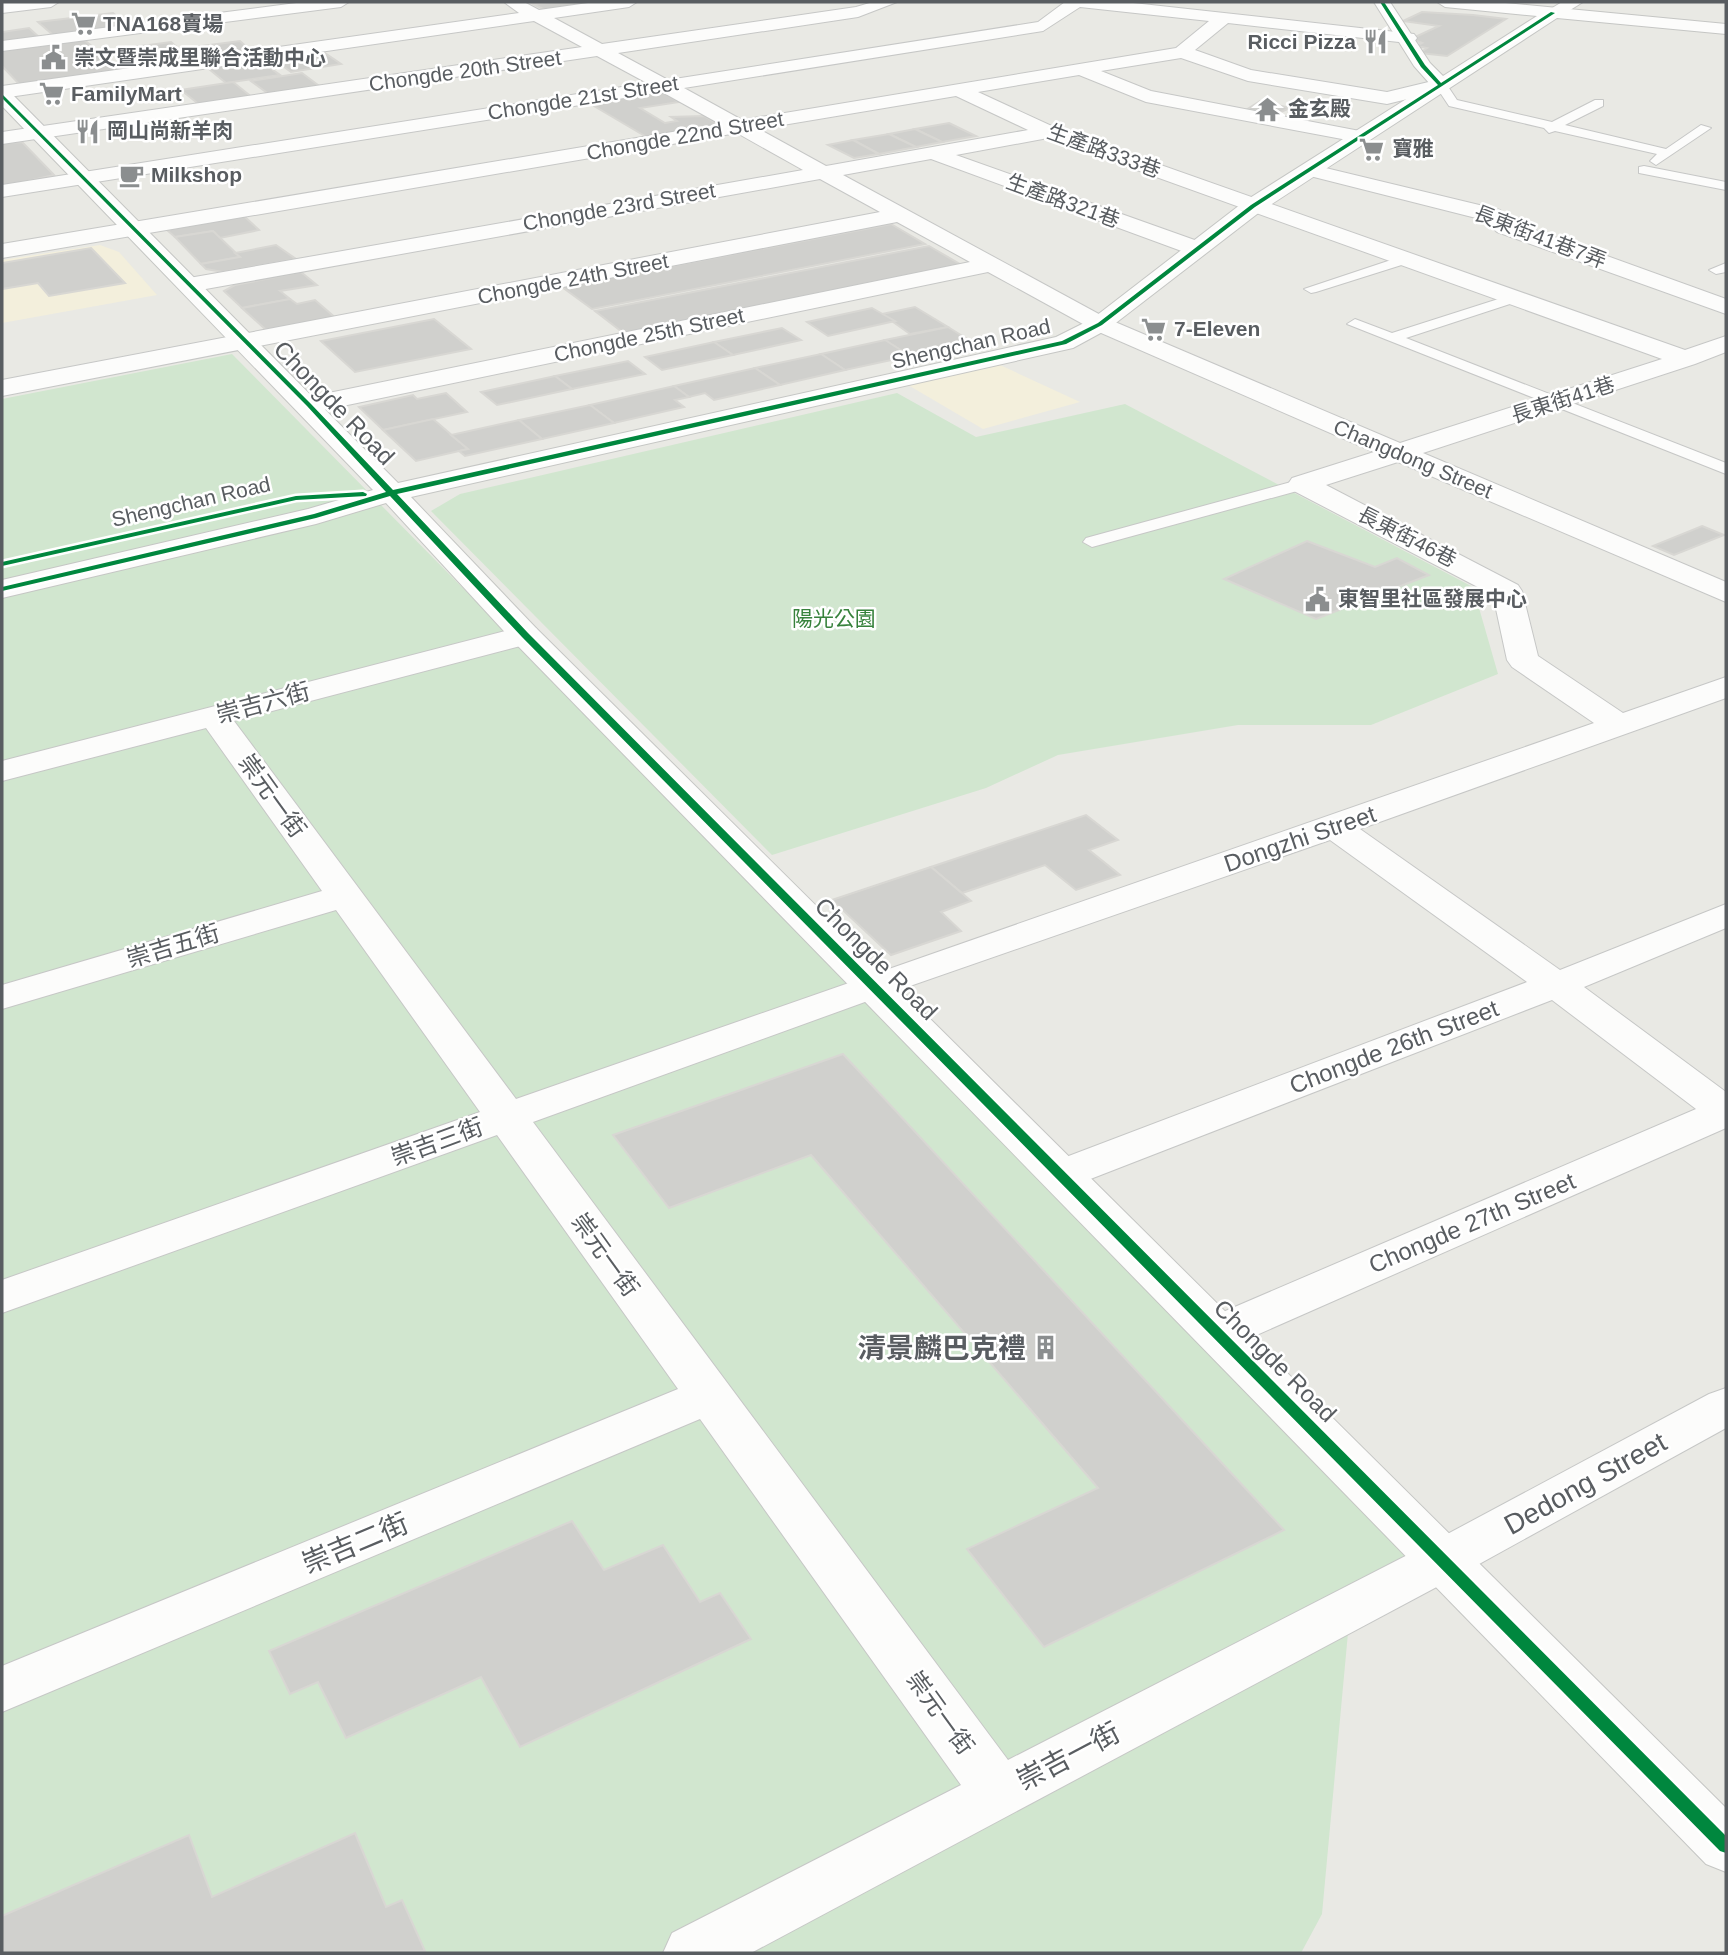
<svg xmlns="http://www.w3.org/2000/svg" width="1728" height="1955" viewBox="0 0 1728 1955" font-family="Arial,'Noto Sans TC',sans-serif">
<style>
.commercial{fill:#f3efdc}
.green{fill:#d1e6cf}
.building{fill:#d0d0cd;stroke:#d8d7d3;stroke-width:2}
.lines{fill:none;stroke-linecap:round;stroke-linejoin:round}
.lane-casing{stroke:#c6c7c6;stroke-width:2}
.street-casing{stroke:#c6c7c6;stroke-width:2}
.secondary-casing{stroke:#c5c6c4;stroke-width:2}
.lane{fill:#fcfcfb;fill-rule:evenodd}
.street{fill:#fcfcfb;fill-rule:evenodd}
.secondary{fill:#fcfcfb;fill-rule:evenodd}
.cycleway-casing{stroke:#fff;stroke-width:5}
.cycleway{fill:#00873e;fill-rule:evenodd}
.labels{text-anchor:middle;stroke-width:5;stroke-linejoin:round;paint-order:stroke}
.far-poi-label{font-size:21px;font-weight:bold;fill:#595d61;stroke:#fff;text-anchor:start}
.far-street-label{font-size:21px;fill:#595d61;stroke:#fff}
.far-park-label{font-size:21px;fill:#37823c;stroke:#fff}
.street-label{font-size:24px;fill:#595d61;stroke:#fff}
.near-poi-label{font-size:28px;font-weight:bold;fill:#595d61;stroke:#fff;text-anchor:end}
.near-street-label{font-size:28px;fill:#595d61;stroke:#fff}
</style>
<rect width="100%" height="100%" fill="#e9e9e4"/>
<g class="commercial">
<polygon points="100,245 119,252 157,295 2,323 2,260"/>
<polygon points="1000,365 1080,402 983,429 908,385"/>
</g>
<g class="green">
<polygon points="232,354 1417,1555 1349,1622 1322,1914 1301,1953 2,1953 2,399"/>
<polygon points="897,393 976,437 1125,404 1473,587 1498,674 1371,725 1238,725 1058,755 986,788 772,855 431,511 460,494"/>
</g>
<g class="building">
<polygon points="550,2 607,2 545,10 533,4"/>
<polygon points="1422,12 1473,15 1506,19 1447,56 1420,53 1427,48 1416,46 1422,43 1411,39 1439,26 1403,21"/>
<polygon points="113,13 128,26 53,35 38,22"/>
<polygon points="29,28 40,38 2,43 2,32"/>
<polygon points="83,39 123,71 21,86 2,66 2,50"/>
<polygon points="240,41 250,50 189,58 179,49"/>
<polygon points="171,42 189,58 143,64 126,48"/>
<polygon points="319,49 341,64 291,72 269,56"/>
<polygon points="256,58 280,75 226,83 204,65"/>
<polygon points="302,73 322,88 270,95 251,81"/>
<polygon points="233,82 253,98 201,106 181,90"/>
<polygon points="660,91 679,102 640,108 665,123 677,121 671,117 704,116 723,127 650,139 589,103"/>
<polygon points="1260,101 1290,108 1274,115 1246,110"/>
<polygon points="949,123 976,136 942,142 915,129"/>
<polygon points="915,129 942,142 916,147 889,134"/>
<polygon points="889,134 916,147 879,154 853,140"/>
<polygon points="853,140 879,154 854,158 828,145"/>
<polygon points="22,142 54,175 2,187 2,143"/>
<polygon points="244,216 259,230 220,238 213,231 175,237 168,231 176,226"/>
<polygon points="891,224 925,244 592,309 562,287"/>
<polygon points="213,231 240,257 201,264 175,237"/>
<polygon points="276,245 296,259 223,272 206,269 201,264 240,257 235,253"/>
<polygon points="929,246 965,267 626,335 595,311"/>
<polygon points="91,248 125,283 49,296 38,283 2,289 2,263"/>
<polygon points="301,272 317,285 280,291 290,299 242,308 224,291 235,285"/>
<polygon points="290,299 297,304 315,300 338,320 286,330 265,329 242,308"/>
<polygon points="915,307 948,327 910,334 882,314"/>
<polygon points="872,308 895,321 828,336 807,322"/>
<polygon points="434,319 471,349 355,372 321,341"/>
<polygon points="948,327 972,342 910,356 885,340"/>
<polygon points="782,328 801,340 733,355 714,342"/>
<polygon points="885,340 910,356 845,370 821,354"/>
<polygon points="714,342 733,355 662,370 645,357"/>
<polygon points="821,354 845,370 780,385 755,368"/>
<polygon points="628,361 645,374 572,389 555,376"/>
<polygon points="755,368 780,385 714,400 705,393 689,397 674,386"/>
<polygon points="555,376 572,389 497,405 481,392"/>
<polygon points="674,386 689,397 675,400 684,407 614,423 590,405"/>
<polygon points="446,393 467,412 383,430 359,407 413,395 417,399"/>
<polygon points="590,405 614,423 542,439 519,420"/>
<polygon points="433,419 468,449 416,461 383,430"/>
<polygon points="519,420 542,439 465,456 459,451 468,449 451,435"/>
<polygon points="1702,526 1724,535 1674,555 1653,546"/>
<polygon points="1307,541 1375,567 1397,558 1429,575 1316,619 1224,579"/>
<polygon points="1086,815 1118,840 1089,850 1120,875 1076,890 1045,865 962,893 931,867"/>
<polygon points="931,867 971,901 941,912 961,931 891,955 832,900"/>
<polygon points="843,1054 1284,1530 1044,1647 967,1549 1098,1488 811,1155 669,1208 613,1135"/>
<polygon points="572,1521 604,1570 663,1545 700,1602 720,1593 751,1639 520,1747 481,1677 346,1738 318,1682 290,1694 269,1651"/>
<polygon points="355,1833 386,1907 402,1900 425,1951 2,1953 2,1916 189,1835 212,1897"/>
</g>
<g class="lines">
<defs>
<g id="lane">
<polygon points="1441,81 1445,82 1457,100 1552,122 1595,100 1603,100 1603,106 1565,125 1666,149 1701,125 1711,128 1656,165 1650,161 1657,154 1555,131 1549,133 1544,128 1449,106 1435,85"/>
<polygon points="1644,166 1726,182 1726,190 1639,173 1639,167"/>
<polygon points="1406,255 1413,259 1411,262 1316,292 1311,293 1304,289"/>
<polygon points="1726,263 1726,272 1716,274 1709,270"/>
<polygon points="1514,294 1521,298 1519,301 1406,338 1726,463 1726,474 1347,324 1355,319 1392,333"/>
<polygon points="1302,479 1308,480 1311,484 1308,488 1092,547 1083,542 1086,538"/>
</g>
<g id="street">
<polygon points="59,2 51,7 2,13 2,3"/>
<polygon points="304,2 349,2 341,7 2,51 2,41"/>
<path d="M504 2H524L539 10 595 2H637L629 7 554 18 602 44 856 7 873 2H897L858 17 618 53 668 80 1038 22 1065 2H1124L1414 34 1417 38 1414 42 1408 43 1228 23 1195 50 1251 70 1387 92 1441 79 1450 85 1448 89 1387 104 1248 81 1181 58 1101 71 1151 91 1365 132 1368 136 1358 142 1146 102 1079 75 978 92 1056 128 1685 350 1726 336V352L1695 364 1423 453 1726 582V602L1398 462 1326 485 1518 585 1522 591 1538 656 1623 713 1726 677V698L1360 829 1560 970 1726 904V928L1584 987 1726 1092V1128L1234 1345 1218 1349 1202 1345 1195 1333 1202 1321 1696 1109 1552 1000 1075 1185 1060 1189 1045 1185 1039 1175 1045 1165 1527 982 1330 840 887 994 533 1122 1008 1760 1425 1546 1709 1394 1726 1388V1428L1461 1574 751 1953H663L672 1933 961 1785 700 1419 2 1712V1666L678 1389 497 1135 2 1313V1280L480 1112 336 910 2 1009V985L322 891 206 728 2 781V761L525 626 536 628 540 635 536 642 234 721 516 1099 1594 723 1512 667 1507 660 1493 595 1292 490 1288 484 1292 478 1374 452 1092 329 988 272 309 413 300 410 296 405 300 400 309 397 970 262 897 222 2 396V380L880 212 820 179 189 292 181 290 177 285 181 280 189 278 803 170 737 133 2 258V244L720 124 662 92 2 197V185L647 83 597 56 2 144V132L582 47 534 21 2 98V86L519 13ZM1080 7 1209 21 1176 48 742 120 684 88 1043 31ZM956 96 1028 130 826 166 759 129ZM1048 138 1662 359 1400 443 1108 319 843 175 931 159 1187 253H1203L1206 248 1203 243 956 155Z"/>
<polygon points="1562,2 1583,2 1559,17 1547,17 1544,13"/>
<polygon points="1309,164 1500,210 1513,222 1726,299 1726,314 1497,232 1484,220 1302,174 1299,170"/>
</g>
<polygon id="secondary" points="1374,2 1390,2 1430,63 1443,76 1537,16 1445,7 1437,2 1495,2 1726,24 1726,34 1557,18 1261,211 1108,329 1073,348 411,497 536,628 1726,1808 1726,1872 1706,1864 514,642 386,503 316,524 2,598 2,580 308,509 373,490 2,106 2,89 9,91 398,483 1056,337 1092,319 1245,201 1430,84 1414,66"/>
</defs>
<use href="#lane" class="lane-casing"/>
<use href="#street" class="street-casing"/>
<use href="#secondary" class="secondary-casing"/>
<use href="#lane" class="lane"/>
<use href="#street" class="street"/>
<use href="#secondary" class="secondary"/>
<defs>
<g id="cycleway">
<polygon points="1380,2 1384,2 1425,65 1441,83 1551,12 1555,13 1255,207 1102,325 1066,344 397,494 528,633 1726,1836 1726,1853 1720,1851 522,637 390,496 316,518 2,591 2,587 314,514 386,492 307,406 2,98 2,94 311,404 393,490 1062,341 1098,323 1251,205 1438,85 1421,67"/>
<polygon points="363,492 367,494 366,496 296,500 2,566 2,562 296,496"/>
</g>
</defs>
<use href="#cycleway" class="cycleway-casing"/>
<use href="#cycleway" class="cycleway"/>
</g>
<defs>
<symbol id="supermarket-bare" viewBox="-9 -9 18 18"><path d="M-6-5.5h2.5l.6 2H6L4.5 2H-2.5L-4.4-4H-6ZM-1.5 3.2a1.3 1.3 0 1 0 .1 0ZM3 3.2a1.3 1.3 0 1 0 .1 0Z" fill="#8b8e8f" stroke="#fff" stroke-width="2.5" paint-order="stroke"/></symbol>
<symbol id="restaurant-bare" viewBox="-9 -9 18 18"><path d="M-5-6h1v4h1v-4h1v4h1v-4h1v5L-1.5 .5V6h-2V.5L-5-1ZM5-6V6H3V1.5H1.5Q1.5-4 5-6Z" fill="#8b8e8f" stroke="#fff" stroke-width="2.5" paint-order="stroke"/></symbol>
<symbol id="civic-bare" viewBox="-9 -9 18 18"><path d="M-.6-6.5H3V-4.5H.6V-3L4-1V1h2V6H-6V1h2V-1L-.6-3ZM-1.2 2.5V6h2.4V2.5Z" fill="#8b8e8f" stroke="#fff" stroke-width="2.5" paint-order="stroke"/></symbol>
<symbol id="temple-bare" viewBox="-9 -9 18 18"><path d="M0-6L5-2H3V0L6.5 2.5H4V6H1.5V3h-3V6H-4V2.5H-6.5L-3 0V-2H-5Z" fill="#8b8e8f" stroke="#fff" stroke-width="2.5" paint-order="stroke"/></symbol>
<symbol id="cafe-bare" viewBox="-9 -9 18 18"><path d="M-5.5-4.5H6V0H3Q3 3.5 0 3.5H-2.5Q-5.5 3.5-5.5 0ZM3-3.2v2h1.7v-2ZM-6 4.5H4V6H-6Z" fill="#8b8e8f" stroke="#fff" stroke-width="2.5" paint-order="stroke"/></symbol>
<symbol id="building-bare" viewBox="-9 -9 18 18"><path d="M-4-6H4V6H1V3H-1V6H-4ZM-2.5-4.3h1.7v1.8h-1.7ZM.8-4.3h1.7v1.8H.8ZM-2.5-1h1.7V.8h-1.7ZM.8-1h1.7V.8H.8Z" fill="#8b8e8f" stroke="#fff" stroke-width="2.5" paint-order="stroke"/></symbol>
</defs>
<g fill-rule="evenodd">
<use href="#supermarket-bare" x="66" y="6" width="35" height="35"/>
<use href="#restaurant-bare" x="1358" y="24" width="35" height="35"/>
<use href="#civic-bare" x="36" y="40" width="35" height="35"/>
<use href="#supermarket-bare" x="34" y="76" width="35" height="35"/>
<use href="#temple-bare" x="1250" y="92" width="35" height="35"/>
<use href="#restaurant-bare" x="70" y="114" width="35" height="35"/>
<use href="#supermarket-bare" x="1354" y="132" width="35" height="35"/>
<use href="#cafe-bare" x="114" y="158" width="35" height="35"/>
<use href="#supermarket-bare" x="1136" y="312" width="35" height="35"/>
<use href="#civic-bare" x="1300" y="582" width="35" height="35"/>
<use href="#building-bare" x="1028" y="1330" width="35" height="35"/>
</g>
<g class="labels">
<g class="far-poi-label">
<text x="103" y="31">TNA168賣場</text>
<text x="1356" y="49" text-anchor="end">Ricci Pizza</text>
<text x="74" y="65">崇文暨崇成里聯合活動中心</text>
<text x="71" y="101">FamilyMart</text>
<text x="1288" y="116">金玄殿</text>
<text x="107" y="138">岡山尚新羊肉</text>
<text x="1392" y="156">寶雅</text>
<text x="151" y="182">Milkshop</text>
<text x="1174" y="336">7-Eleven</text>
<text x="1338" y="606">東智里社區發展中心</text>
</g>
<g class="far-street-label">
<text transform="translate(465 71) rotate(-8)" y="7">Chongde 20th Street</text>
<text transform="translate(583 98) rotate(-9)" y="7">Chongde 21st Street</text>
<text transform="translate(685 136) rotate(-10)" y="7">Chongde 22nd Street</text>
<text transform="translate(1104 151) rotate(20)" y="7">生產路333巷</text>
<text transform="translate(1063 201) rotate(20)" y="7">生產路321巷</text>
<text transform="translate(619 207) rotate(-10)" y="7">Chongde 23rd Street</text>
<text transform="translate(1540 237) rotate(21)" y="7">長東街41巷7弄</text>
<text transform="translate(573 279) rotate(-11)" y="7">Chongde 24th Street</text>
<text transform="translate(649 335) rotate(-12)" y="7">Chongde 25th Street</text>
<text transform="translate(971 344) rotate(-13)" y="7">Shengchan Road</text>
<text transform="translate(1563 400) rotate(-18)" y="7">長東街41巷</text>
<text transform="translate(1413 459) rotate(23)" y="7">Changdong Street</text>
<text transform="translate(191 502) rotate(-13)" y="7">Shengchan Road</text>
<text transform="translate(1407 537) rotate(27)" y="7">長東街46巷</text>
</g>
<g class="far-park-label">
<text x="834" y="626">陽光公園</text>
</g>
<g class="street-label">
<text transform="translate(334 403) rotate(46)" y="8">Chongde Road</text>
<text transform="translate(263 703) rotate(-15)" y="8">崇吉六街</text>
<text transform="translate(272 796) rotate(54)" y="8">崇元一街</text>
<text transform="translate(1300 839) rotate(-19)" y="8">Dongzhi Street</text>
<text transform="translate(173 946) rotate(-17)" y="8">崇吉五街</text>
<text transform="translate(876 959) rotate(45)" y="8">Chongde Road</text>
<text transform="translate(1394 1047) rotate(-21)" y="8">Chongde 26th Street</text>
<text transform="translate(437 1142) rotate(-20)" y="8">崇吉三街</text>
<text transform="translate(1472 1223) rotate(-23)" y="8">Chongde 27th Street</text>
<text transform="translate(605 1255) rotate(54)" y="8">崇元一街</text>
<text transform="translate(1275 1361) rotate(45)" y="8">Chongde Road</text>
<text transform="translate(940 1713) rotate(54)" y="8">崇元一街</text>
</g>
<g class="near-poi-label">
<text x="1026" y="1358">清景麟巴克禮</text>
</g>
<g class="near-street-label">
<text transform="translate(1585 1483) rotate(-29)" y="10">Dedong Street</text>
<text transform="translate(355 1543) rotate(-23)" y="10">崇吉二街</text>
<text transform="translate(1068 1756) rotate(-28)" y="10">崇吉一街</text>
</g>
</g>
<rect width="1728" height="1955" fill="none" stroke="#595d61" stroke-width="7"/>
</svg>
